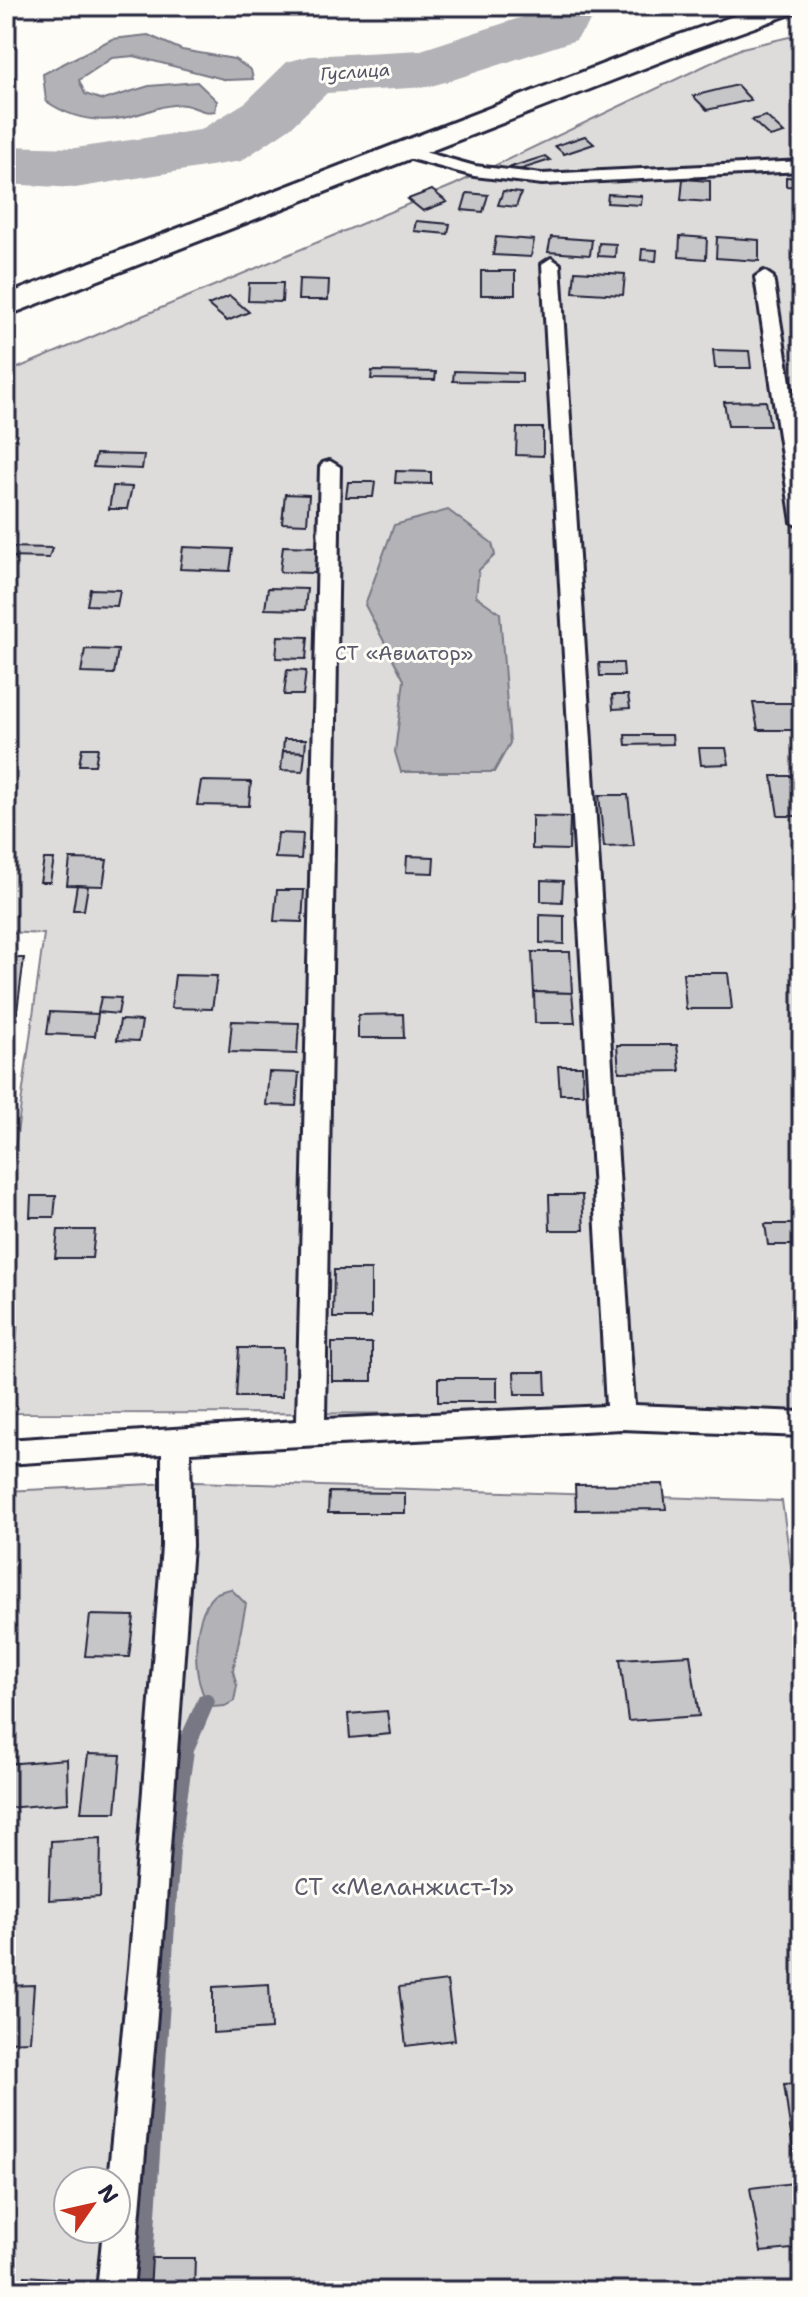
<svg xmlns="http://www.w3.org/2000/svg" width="808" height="2297" viewBox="0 0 808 2297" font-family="'Shantell Sans',sans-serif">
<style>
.green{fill:#dddcdb;stroke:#807f8b;stroke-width:2;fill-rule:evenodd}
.water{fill:#b2b2b7;stroke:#787885;stroke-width:2}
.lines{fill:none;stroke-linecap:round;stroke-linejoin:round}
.stream{fill:#787885;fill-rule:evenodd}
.river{fill:#b2b2b7;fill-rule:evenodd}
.building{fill:#c6c6c8;stroke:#22223b;stroke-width:2}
.lane-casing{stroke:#22223b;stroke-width:6}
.street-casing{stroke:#22223b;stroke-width:6}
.lane{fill:#fdfcf7;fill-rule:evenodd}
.street{fill:#fdfcf7;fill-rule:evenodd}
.labels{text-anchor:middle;stroke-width:6;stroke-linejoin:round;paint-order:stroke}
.far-water-label{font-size:18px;font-style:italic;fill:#545466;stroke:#fdfcf7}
.park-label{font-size:20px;fill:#5a5a6b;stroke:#fdfcf7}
.near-park-label{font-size:24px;fill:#5a5a6b;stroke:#fdfcf7}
</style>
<rect width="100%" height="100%" fill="#fdfcf7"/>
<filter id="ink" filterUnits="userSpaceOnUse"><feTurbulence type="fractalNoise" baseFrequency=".0125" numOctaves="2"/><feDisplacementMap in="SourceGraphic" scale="16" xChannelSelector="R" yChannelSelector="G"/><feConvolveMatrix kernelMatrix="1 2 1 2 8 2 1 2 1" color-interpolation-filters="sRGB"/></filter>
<g filter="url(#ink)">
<g class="green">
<polygon points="802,34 802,1414 6,1413 6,1215 44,934 6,932 6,373 454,185 742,48"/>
<path d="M195 1482 782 1501 802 1647V2291H6V1491ZM68 2181H116V2229H68Z"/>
</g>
<g class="water">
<path d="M148 35 182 50 234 59 251 70 253 79 227 80 134 56 112 58 79 80 85 94 103 100 149 86 197 82 217 101 215 111C202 114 197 107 185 105 171 103 155 109 142 113 107 125 76 122 46 101L43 74 112 39Z"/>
<polygon points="448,510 492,543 495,555 479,570 476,596 500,613 510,743 494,772 401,772 395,752 404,680 365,605 394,525"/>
<path d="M231 1589 246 1604 233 1671 237 1686 234 1701 225 1706 212 1707C190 1687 191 1616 214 1595 218 1592 225 1590 231 1589Z"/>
</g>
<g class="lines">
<polygon class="stream" points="206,1693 213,1696 215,1702 194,1751 180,1849 151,2291 129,2291 160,1849 174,1751 199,1696"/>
<polygon class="river" points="540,6 602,6 576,40 449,81 427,87 327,93 290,128 241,161 75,188 6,184 6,146 75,148 200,130 246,102 287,62 309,56 421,50 532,14"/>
</g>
<g class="building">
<polygon points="737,85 751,100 707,110 693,96"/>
<polygon points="766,116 784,133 770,137 752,120"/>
<polygon points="585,136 594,144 564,154 555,146"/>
<polygon points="545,156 550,160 516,171 511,167"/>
<polygon points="786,177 802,178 802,187 786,186"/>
<polygon points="683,179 710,181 710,202 681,200"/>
<polygon points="432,190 447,202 423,211 408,199"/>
<polygon points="503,191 521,193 516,207 498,205"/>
<polygon points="467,193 488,195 483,212 462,210"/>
<polygon points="608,194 642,196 641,205 607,203"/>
<polygon points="416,221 450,224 448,234 414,231"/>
<polygon points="680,236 707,238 706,259 679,257"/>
<polygon points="496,237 534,240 531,257 493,255"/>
<polygon points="551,237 592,240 590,255 548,252"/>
<polygon points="717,237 759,240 759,261 716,258"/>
<polygon points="599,243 616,244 615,257 598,256"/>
<polygon points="642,249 657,250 656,261 641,260"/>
<rect x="481" y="271" width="34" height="24"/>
<polygon points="575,271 625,274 623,295 573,292"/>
<polygon points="299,279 329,280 328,300 298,300"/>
<polygon points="249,283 283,283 282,302 248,301"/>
<polygon points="230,296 249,312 227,321 208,305"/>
<polygon points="713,350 749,351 751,368 715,368"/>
<polygon points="372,371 436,372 435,380 371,379"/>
<polygon points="454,371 522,373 522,382 453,381"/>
<polygon points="766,401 770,426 728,426 724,402"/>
<polygon points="517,428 543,428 543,456 516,455"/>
<polygon points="96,454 144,455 142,469 93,467"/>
<polygon points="396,471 431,472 431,484 395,483"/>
<polygon points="348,482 375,482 373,497 346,497"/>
<polygon points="113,486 132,487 127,509 109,509"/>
<polygon points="285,494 309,495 307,524 282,523"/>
<polygon points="283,546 317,547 315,573 280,572"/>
<polygon points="6,547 52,548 49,558 6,557"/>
<polygon points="183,547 233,549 230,571 180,569"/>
<polygon points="268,588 307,589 305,610 265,609"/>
<polygon points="90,589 120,590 117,606 87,605"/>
<polygon points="278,636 308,637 306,659 276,658"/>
<polygon points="85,649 118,650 114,674 81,673"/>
<polygon points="599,663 623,663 624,676 600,676"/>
<polygon points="287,670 306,671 303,695 284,695"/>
<polygon points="612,695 628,695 630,708 613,709"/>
<polygon points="753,703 802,703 802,730 758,730"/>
<polygon points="625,735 672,735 673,744 626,745"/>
<polygon points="284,739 306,739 305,752 283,751"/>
<polygon points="82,748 98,748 95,765 79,765"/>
<polygon points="699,748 726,748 729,764 701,765"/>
<polygon points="283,751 305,752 303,771 281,770"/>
<polygon points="772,776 802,776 802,816 778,816"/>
<polygon points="201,781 251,782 249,806 197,805"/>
<polygon points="599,795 628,795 634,846 604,847"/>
<polygon points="532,816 570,817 569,850 532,849"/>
<polygon points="278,833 303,834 301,859 275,858"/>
<polygon points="407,856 434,857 433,873 406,872"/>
<polygon points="44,859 54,859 50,882 40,882"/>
<polygon points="70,859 107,860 103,886 67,885"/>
<polygon points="541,880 563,881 562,902 541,901"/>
<polygon points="77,885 88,886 84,910 73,910"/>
<polygon points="277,890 304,890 302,922 274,921"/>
<polygon points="540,915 564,916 564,944 540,943"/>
<polygon points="532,952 570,952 572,993 534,992"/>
<polygon points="6,958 24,958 6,1095"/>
<polygon points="683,973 728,973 732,1009 686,1009"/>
<polygon points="175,975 217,976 212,1009 171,1008"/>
<polygon points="534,992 572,993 575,1023 535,1023"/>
<polygon points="101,997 121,998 118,1014 98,1012"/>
<polygon points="50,1012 98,1014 95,1036 47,1034"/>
<polygon points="403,1014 404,1038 358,1038 358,1015"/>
<polygon points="120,1020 142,1021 139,1041 117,1040"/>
<polygon points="232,1021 299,1023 297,1054 229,1052"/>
<polygon points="617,1045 677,1045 680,1071 619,1072"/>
<polygon points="558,1066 582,1066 583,1094 560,1094"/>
<polygon points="269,1072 299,1073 296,1106 266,1105"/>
<polygon points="549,1195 582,1195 584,1230 550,1230"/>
<polygon points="31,1196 56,1196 54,1217 30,1217"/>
<polygon points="765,1224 802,1224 802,1245 768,1245"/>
<polygon points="58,1230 95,1230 92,1258 55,1258"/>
<polygon points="334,1270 371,1270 371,1318 333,1318"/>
<polygon points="6,1325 17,1325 15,1348 6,1348"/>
<rect x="332" y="1343" width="40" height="38"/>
<polygon points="239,1348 283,1348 282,1397 236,1397"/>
<polygon points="514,1372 545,1372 546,1394 515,1394"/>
<rect x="438" y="1378" width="59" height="24"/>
<polygon points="663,1484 666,1509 576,1510 575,1485"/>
<polygon points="329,1492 405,1493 405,1513 328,1513"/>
<polygon points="90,1615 134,1616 129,1657 85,1656"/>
<polygon points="690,1655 699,1716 628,1721 620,1659"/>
<polygon points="387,1711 390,1734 350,1738 348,1714"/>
<polygon points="88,1754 121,1755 116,1812 81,1812"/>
<polygon points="67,1759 68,1803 6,1808 6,1764"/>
<polygon points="101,1838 100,1897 49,1900 51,1841"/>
<polygon points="447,1981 455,2040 406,2046 399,1987"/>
<polygon points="269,1984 271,2029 213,2033 213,1987"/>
<polygon points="34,1985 30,2041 6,2042 6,1986"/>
<polygon points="802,2083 802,2156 794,2157 784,2084"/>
<polygon points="802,2182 802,2248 761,2252 750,2188"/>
<polygon points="152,2258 195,2258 194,2291 150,2291"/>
<polygon points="25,2276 68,2279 66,2291 23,2291"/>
</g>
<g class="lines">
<defs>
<g id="lane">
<polygon points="406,147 475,166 542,174 802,161 802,171 542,184 474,176 400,156 397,152"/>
<polygon points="551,258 560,264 634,1405 802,1412 802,1436 621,1429 190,1452 192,1546 162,1957 133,2291 97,2291 103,2229 116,2229 116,2181 108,2181 130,1957 162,1546 162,1454 6,1464 6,1440 297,1421 320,467 323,463 330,461 340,467 325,1419 606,1406 542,264"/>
<polygon points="764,271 773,277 802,456 802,529 792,522 755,277"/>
</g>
<polygon id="street" points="763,6 802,6 802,10 693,49 6,316 6,295 673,37"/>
</defs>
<use href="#lane" class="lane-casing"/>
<use href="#street" class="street-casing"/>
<use href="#lane" class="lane"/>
<use href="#street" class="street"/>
</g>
</g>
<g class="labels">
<g class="far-water-label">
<text transform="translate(355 72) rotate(-4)" y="6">Гуслица</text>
</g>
<g class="park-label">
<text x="404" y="660">СТ «Авиатор»</text>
</g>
<g class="near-park-label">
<text x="404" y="1895">СТ «Меланжист-1»</text>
</g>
</g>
<rect width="808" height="2297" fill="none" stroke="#fdfcf7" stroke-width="32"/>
<rect x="16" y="16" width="776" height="2265" fill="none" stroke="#22223b" stroke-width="3" filter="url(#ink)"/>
<g transform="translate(92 2205) rotate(56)"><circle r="38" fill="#fdfcf7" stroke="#a5a5ac" stroke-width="2"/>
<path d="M0-6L14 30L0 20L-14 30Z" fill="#c8321e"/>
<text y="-12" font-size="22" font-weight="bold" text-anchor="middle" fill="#22223b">N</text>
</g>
</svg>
